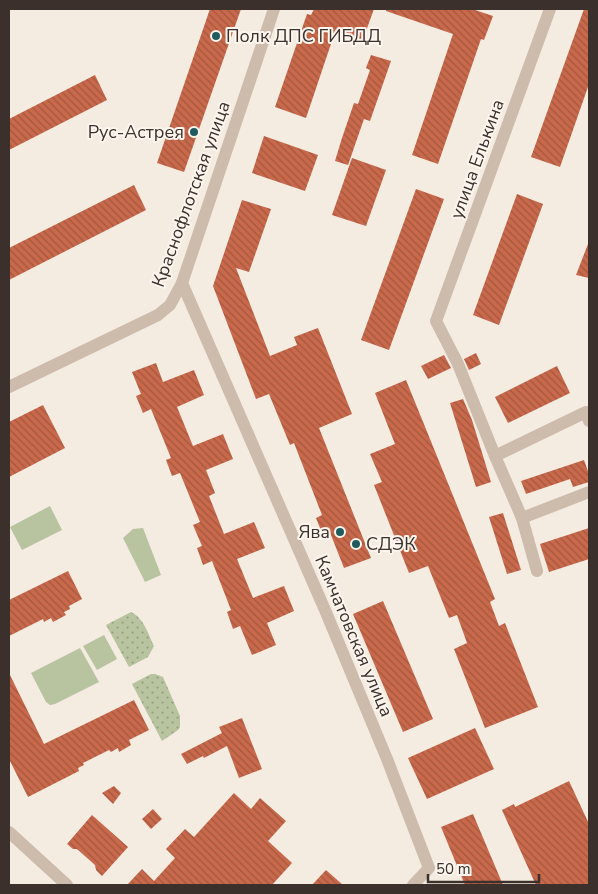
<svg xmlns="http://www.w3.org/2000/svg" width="598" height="894" viewBox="0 0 598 894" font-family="'Nunito Sans',sans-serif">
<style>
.grass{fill:url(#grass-dots)}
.park{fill:#b8c4a0}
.building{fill:url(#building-back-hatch)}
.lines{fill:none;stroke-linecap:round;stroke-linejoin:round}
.minor{stroke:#cdbbac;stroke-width:12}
.poi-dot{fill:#1f5a5e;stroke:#fbf5ee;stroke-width:2}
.labels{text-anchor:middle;stroke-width:4;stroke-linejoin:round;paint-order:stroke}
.poi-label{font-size:18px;fill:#3b302b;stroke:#fbf5ee;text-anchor:start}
.street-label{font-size:18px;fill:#3b302b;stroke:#fbf5ee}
</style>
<defs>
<pattern id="grass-dots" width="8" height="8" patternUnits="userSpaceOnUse" patternTransform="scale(1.25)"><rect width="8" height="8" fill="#b8c4a0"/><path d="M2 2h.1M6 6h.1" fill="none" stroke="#97a083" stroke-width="1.8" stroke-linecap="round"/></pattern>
<pattern id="building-back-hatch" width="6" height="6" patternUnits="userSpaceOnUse" patternTransform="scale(1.25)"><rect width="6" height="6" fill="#c8694b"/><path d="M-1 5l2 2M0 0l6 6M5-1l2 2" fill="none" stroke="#a4573f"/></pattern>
</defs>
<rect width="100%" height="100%" fill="#f4ebe1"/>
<g class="grass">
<path d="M131 612C144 618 148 634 154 646L148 657 129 667 106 625Z"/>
<polygon points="151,674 155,674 163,677 180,716 180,727 178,730 162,741 132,684"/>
</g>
<g class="park">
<polygon points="50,506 62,530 22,550 10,527"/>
<polygon points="143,528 161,575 145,582 123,538 133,529"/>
<polygon points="104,635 117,659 97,670 83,646"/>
<polygon points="80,648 99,682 55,704 50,705 46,702 31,673"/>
</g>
<g class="building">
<polygon points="210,9 241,9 184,172 157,163"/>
<polygon points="314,9 374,9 362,42 335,32 306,118 275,107 307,14 311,15"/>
<polygon points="386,9 472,9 493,16 484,40 481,39 438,164 412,155 453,34 386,11"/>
<polygon points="584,9 589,9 589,84 560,167 531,157"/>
<polygon points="371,55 391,61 370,121 364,119 348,165 335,161 342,138 354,103 358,104 370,70 366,68"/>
<polygon points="95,75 107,100 9,150 9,119"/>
<polygon points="264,136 318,155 305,191 252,173"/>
<polygon points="352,158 386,170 366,226 332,215"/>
<polygon points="134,185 146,210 9,280 9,248"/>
<polygon points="416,189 444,199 389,350 361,340"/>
<polygon points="517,194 543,204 499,325 473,315"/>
<polygon points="242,200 271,209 249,272 236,268 270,356 297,345 294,337 318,328 352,414 319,428 371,558 344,568 329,530 322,533 316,518 322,515 294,443 290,445 269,394 256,399 213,286"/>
<polygon points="588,244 589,244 589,278 576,275"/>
<polygon points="476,353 481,364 469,370 464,359"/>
<polygon points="444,355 451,368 428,379 421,366"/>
<polygon points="156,363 163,382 194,370 204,395 177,407 193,446 223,434 233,459 206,470 215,493 209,496 224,534 254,522 265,548 237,559 253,598 284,586 294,611 267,623 276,645 252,655 240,626 233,629 227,612 231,610 212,561 203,565 197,548 202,546 193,525 200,522 180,473 172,476 166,460 171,458 151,409 143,413 136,396 141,394 132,372"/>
<polygon points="557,366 570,393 508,423 495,397"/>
<polygon points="406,380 495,599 490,602 499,626 505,623 538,707 485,728 454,649 467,643 457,615 449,618 428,566 409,573 374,485 382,482 370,454 395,444 375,393"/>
<polygon points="463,399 472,420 491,482 476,487 450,403"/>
<polygon points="43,405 65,448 9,477 9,422"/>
<polygon points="584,460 589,474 589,482 573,487 570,479 526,494 521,481"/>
<polygon points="503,513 521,570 507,574 489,517"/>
<polygon points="589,528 589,559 549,572 540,544"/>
<polygon points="68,571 82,599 69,606 70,609 64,612 66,615 53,622 51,618 44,622 43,619 9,636 9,600"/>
<polygon points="383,601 433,719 403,732 353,614"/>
<polygon points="9,673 44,744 134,700 149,730 129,740 131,745 119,752 118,748 111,752 109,750 83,763 84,765 78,768 79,771 28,797 9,759"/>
<polygon points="242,718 262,769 239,778 227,746 204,758 203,756 187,764 181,754 222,733 219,727"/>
<polygon points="475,728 494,769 427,799 408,758"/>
<polygon points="569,781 589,824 589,885 536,885 502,810 514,804 515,807"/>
<polygon points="114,786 121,793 113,804 102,793"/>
<polygon points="234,793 251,809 260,798 286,821 268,841 292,863 272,885 127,885 142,869 154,881 175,858 166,849 185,829 194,837"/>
<polygon points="153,809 162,819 151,829 142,819"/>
<polygon points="473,814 503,885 465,885 441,827"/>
<polygon points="92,815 128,847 102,876 96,870 95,865 77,849 73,849 67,844"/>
<polygon points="326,870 343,885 312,885"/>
</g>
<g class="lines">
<g class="minor">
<polyline points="182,283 325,610 387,759 429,868 413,885"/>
<polyline points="9,387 158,315 170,305 182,283 274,9"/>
<polyline points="495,456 586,412 589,421"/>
<polyline points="522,518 589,492"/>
<polyline points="537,571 522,518 495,456 458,364 436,321 550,9"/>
<polyline points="9,832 67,885"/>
</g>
</g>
<g class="poi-dot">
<circle cx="216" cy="36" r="5"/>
<circle cx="194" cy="132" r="5"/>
<circle cx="340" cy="532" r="5"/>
<circle cx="356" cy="544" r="5"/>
</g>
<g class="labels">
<g class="poi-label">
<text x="226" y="42">Полк ДПС ГИБДД</text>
<text x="184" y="138" text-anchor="end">Рус-Астрея</text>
<text x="330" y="538" text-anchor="end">Ява</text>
<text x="366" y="550">СДЭК</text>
</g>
<g class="street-label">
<text transform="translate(477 159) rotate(-70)" y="6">улица Елькина</text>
<text transform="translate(191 194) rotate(-70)" y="6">Краснофлотская улица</text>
<text transform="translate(354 636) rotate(67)" y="6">Камчатовская улица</text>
</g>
</g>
<rect width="598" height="894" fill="none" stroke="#3b302b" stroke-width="20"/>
<path d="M428 874v8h111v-8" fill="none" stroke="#3b302b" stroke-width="2.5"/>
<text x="436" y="874" font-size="15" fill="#3b302b" stroke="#fbf5ee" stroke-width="4" paint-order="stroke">50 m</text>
</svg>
